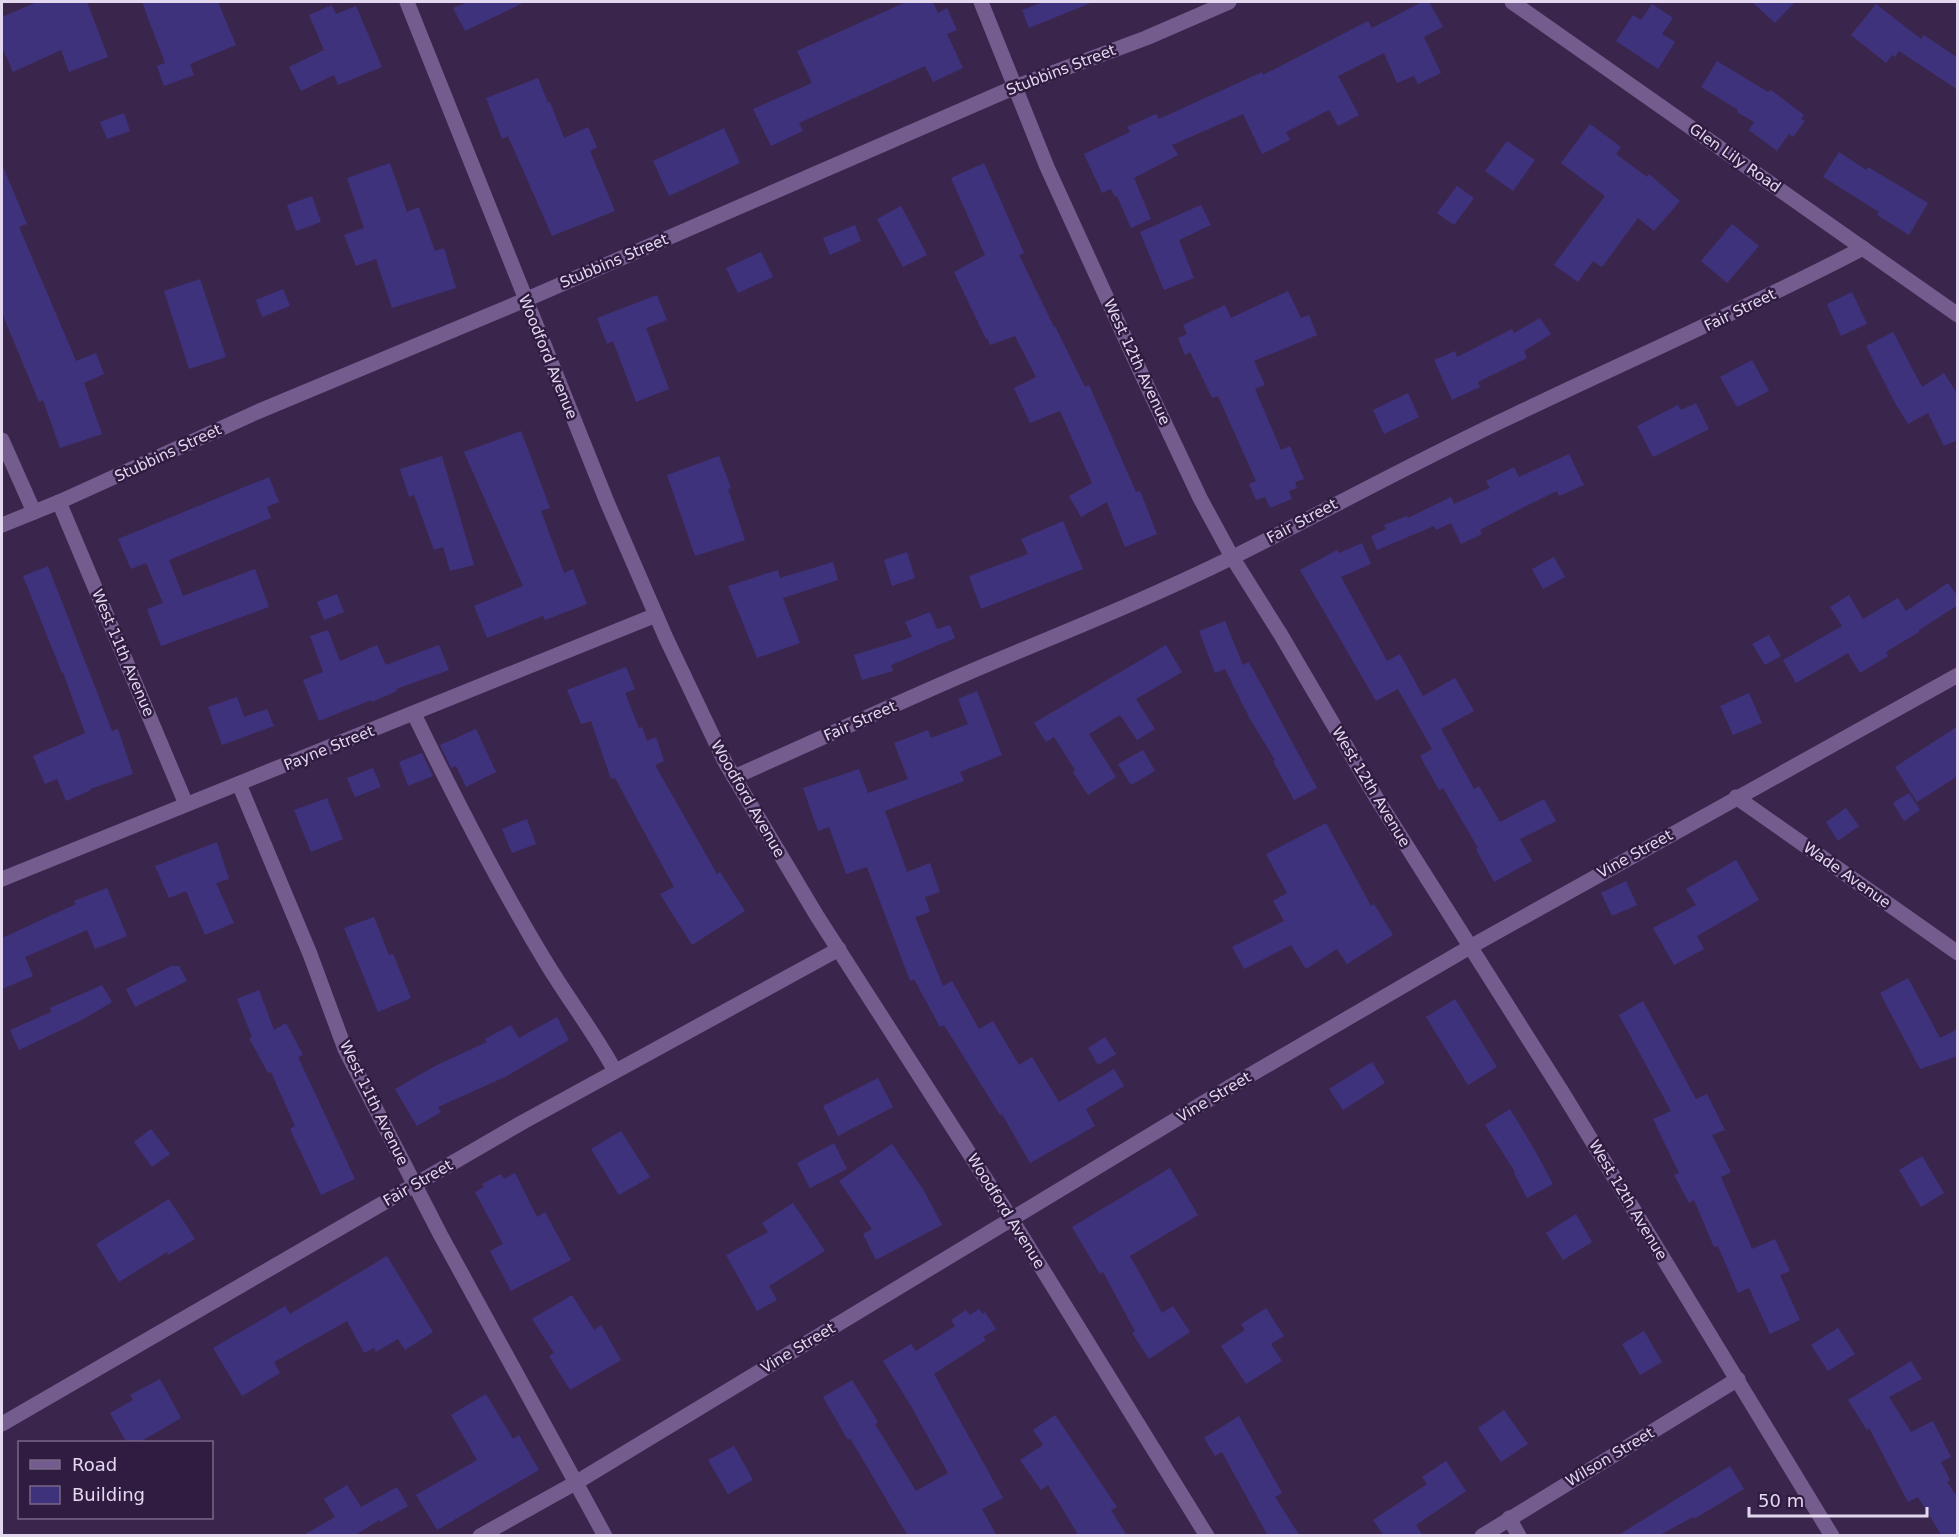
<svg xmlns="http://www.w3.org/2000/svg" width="1959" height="1537" viewBox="0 0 1959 1537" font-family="'DejaVu Sans',sans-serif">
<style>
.building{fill:#3f327d}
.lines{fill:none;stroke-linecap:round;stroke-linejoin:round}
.minor{stroke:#755c8e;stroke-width:15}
.tertiary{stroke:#755c8e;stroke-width:15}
.labels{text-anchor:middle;stroke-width:5;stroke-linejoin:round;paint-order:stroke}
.street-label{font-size:15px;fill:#e3d8f0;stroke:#301c41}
</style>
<rect width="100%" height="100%" fill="#3a264c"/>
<g class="building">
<polygon points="37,2 87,2 108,57 69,72 61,50 13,72 2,47 2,17"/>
<polygon points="142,2 218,2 236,45 190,64 194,75 164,86 157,66 165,63"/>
<polygon points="468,2 525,2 465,31 453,8"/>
<polygon points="906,2 933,2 938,13 947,8 957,30 947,34 963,68 933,82 925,66 799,123 803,131 771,146 753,109 812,83 797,51"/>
<polygon points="1043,2 1093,2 1029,28 1022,10"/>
<polygon points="1422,2 1429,2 1443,27 1424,37 1441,73 1418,84 1414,76 1397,83 1384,53 1338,76 1359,115 1338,126 1329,110 1286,132 1290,140 1262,154 1243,114 1172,145 1178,155 1134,178 1151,219 1131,228 1117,196 1115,197 1111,189 1102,193 1084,154 1130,132 1127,127 1156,114 1159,119 1262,72 1263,75 1368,21 1372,28"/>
<polygon points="1752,2 1795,2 1775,23"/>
<polygon points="1652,4 1673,18 1662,34 1675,42 1658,69 1616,41 1633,15 1641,20"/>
<polygon points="1876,4 1921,39 1924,35 1958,58 1958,90 1899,51 1895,57 1892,55 1886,63 1851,35"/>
<polygon points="332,5 336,14 356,6 382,67 338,85 334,75 301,91 289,67 324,50 309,15"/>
<polygon points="1717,61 1768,92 1771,90 1804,115 1801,119 1805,121 1793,137 1789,134 1777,151 1749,130 1754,122 1737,112 1738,110 1701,87"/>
<polygon points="538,78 548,103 550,102 564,138 588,127 597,147 590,151 615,211 552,236 508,136 502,139 486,98"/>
<polygon points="124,113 130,131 107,139 100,122"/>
<polygon points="1590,124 1621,147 1616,154 1647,177 1649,174 1680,201 1654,231 1638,218 1602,267 1593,261 1578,282 1554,265 1605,196 1561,163"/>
<polygon points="724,128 740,163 669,196 653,161"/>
<polygon points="1507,141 1535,160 1513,191 1485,171"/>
<polygon points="1839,152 1866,170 1868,167 1928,203 1909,235 1877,215 1879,212 1823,177"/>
<polygon points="390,163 407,212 419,207 435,251 444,248 456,288 392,308 376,259 356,266 344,235 364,228 347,178"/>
<polygon points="984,163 1024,253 1019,255 1054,327 1055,326 1085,387 1089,385 1136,492 1140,491 1157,534 1125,547 1107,502 1081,517 1069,496 1092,483 1060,411 1030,423 1014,388 1036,377 1015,336 990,345 987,338 986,339 954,272 985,255 951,178"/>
<polygon points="2,164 27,224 19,227 76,361 96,353 104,374 84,383 102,434 60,448 43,400 39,402 2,313"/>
<polygon points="1457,186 1474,198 1454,225 1437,213"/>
<polygon points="312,196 321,222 296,231 287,205"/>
<polygon points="1201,205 1211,225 1179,240 1194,278 1164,290 1140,232"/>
<polygon points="901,206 927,255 903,267 877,219"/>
<polygon points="1732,224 1759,246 1727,283 1701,261"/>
<polygon points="855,225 861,241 830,255 823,238"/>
<polygon points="761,252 773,277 738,293 726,268"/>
<polygon points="200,279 226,357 189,369 164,291"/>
<polygon points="283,289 290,306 262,317 256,300"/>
<polygon points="1288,291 1301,318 1309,315 1317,335 1254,361 1265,385 1255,389 1281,450 1290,446 1304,479 1295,482 1297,488 1289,491 1292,499 1270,508 1265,497 1256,500 1249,484 1256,481 1218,396 1212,398 1190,352 1185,355 1178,338 1187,334 1183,325 1225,305 1231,318"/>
<polygon points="1852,292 1867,324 1841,336 1827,304"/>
<polygon points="657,295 667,320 646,328 669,389 636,402 613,341 607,344 597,318"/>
<polygon points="1540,318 1551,334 1524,351 1527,358 1478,382 1480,387 1452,400 1434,360 1455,351 1457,357 1512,329 1514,333"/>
<polygon points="1893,332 1922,387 1944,373 1958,395 1958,440 1944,446 1928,413 1908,424 1895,403 1866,346"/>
<polygon points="1752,360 1769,391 1737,407 1720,377"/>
<polygon points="1408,393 1419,417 1384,434 1373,410"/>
<polygon points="1696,403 1709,429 1653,457 1637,426 1678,405 1681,410"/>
<polygon points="521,431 550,508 541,511 564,573 573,569 587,604 545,620 543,616 487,638 474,606 523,586 464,452"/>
<polygon points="1569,454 1584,485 1559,496 1557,491 1524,507 1480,530 1482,534 1461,544 1451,523 1436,530 1434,526 1377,550 1371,536 1386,529 1384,525 1407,516 1408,518 1451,497 1454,504 1490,488 1486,481 1514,467 1519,477"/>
<polygon points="442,456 474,565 450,571 443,547 434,550 414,495 409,497 400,469"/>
<polygon points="719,456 731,488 728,489 745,540 695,556 667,475"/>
<polygon points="269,477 279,502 267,507 271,518 169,560 183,596 255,569 269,607 161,646 147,609 163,603 146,563 131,569 118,539"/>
<polygon points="1063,521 1083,569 981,609 969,576 1028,554 1021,539"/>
<polygon points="1362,543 1371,564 1341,577 1387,661 1400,654 1423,696 1455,678 1474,711 1441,729 1474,789 1479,786 1500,822 1544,799 1556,821 1520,839 1532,861 1494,882 1476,849 1478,848 1443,788 1439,790 1420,756 1432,749 1398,689 1376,701 1300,570 1337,550 1339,553"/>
<polygon points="907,552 915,578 892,586 884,560"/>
<polygon points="1554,557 1565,577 1543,589 1532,569"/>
<polygon points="833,562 838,580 783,598 800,643 757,658 728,586 778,570 780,578"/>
<polygon points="48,566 112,731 118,729 133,774 90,789 91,790 66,801 57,779 45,784 33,756 85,733 63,672 62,673 23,576"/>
<polygon points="1948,583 1958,597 1958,605 1919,630 1919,632 1886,652 1888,656 1860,673 1848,653 1796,683 1783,660 1842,626 1830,607 1849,595 1863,619 1898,598 1906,611"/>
<polygon points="337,594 344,612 324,620 317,602"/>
<polygon points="930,612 937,629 950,625 955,638 891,665 893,671 862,680 854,655 912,637 905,622"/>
<polygon points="1225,621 1243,665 1249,662 1317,788 1294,800 1273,761 1275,760 1250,719 1225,669 1215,673 1199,631"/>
<polygon points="328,630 340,661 377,645 386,665 439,645 449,670 396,689 397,691 372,702 371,700 319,721 303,680 323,672 310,636"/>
<polygon points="1769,635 1781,656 1765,665 1752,644"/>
<polygon points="1166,645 1182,672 1136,699 1155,729 1137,740 1120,715 1089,734 1116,777 1088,795 1073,772 1075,770 1054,737 1046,742 1034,723"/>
<polygon points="626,667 635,689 625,693 639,728 642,727 647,741 656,737 664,761 655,765 717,874 720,872 745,911 692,945 660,894 674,887 615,778 611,779 591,721 581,724 567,690"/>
<polygon points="977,691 1002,755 960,772 964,781 885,811 907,872 930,863 940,892 925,897 930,912 915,917 943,986 952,981 979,1029 993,1021 1019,1065 1032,1057 1059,1102 1114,1069 1124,1086 1086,1109 1095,1126 1030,1163 1002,1114 1000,1115 944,1025 940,1027 914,979 910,981 867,867 846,874 829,827 818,831 803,788 859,769 868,793 908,779 894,743 928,730 931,738 968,724 958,699"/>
<polygon points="1749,693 1762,723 1733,735 1720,706"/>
<polygon points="237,697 244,717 267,709 274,726 222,745 208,707"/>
<polygon points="1958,726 1958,776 1917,802 1895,767"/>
<polygon points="476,729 496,772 466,787 456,766 451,768 440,745"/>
<polygon points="1143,750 1155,771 1131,785 1118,764"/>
<polygon points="422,753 433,776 408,786 399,762"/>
<polygon points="373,768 381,787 355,797 347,778"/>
<polygon points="1909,793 1920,810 1904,821 1893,803"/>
<polygon points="327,798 343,839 311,852 294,810"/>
<polygon points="1846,808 1859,826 1838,841 1826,822"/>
<polygon points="527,819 536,844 512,853 502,829"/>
<polygon points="1326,823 1371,906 1374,904 1393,935 1347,964 1337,949 1306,969 1291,945 1244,969 1232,947 1284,921 1273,901 1287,893 1266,854"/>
<polygon points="217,842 229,879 216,883 234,923 205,935 186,891 169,898 155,866"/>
<polygon points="1736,860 1759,900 1697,936 1704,949 1674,965 1653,928 1696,905 1686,889"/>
<polygon points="1626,881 1637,905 1612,916 1601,893"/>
<polygon points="107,888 127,936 95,949 87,930 25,957 33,976 2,989 2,938 76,904 74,901"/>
<polygon points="374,917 389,955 393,954 411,998 378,1012 344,928"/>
<polygon points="171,966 179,966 187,981 135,1007 126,989"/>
<polygon points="1908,978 1940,1038 1958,1029 1958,1056 1920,1069 1880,993"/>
<polygon points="102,985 112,1002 82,1020 19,1050 10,1030 51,1012 50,1008"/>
<polygon points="259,990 274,1030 286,1023 303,1055 298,1057 355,1179 321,1195 290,1129 295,1126 271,1072 268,1073 249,1038 252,1037 237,999"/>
<polygon points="1455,999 1497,1067 1468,1085 1426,1017"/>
<polygon points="1643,1001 1696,1099 1707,1094 1725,1130 1712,1135 1731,1172 1721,1177 1752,1249 1775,1239 1790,1271 1780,1275 1800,1320 1770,1334 1749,1288 1738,1293 1718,1246 1714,1247 1694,1200 1689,1203 1674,1175 1679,1173 1653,1119 1671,1111 1619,1015"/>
<polygon points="557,1017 569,1040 505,1077 438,1107 441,1112 417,1126 395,1089 437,1065 487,1042 485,1039 511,1025 519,1038"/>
<polygon points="1105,1037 1116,1054 1098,1065 1088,1048"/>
<polygon points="1372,1062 1385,1083 1343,1110 1329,1089"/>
<polygon points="878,1078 893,1107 838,1136 823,1106"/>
<polygon points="1510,1109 1534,1149 1553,1184 1527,1198 1514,1173 1515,1172 1485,1125"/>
<polygon points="151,1129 170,1154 152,1167 134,1142"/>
<polygon points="621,1131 650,1177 619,1195 591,1149"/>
<polygon points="834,1143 847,1169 810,1188 797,1163"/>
<polygon points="892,1144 923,1189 942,1225 876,1260 863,1234 872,1229 839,1181"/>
<polygon points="1922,1156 1944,1193 1921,1207 1899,1170"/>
<polygon points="1170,1168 1198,1215 1130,1256 1162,1313 1173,1306 1190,1332 1149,1359 1132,1333 1135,1331 1103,1272 1100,1274 1072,1227"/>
<polygon points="515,1173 537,1217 545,1212 571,1260 511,1291 490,1251 503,1244 475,1192 484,1187 482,1184 501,1174 504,1179"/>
<polygon points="169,1199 195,1239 168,1255 167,1252 119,1282 96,1244"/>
<polygon points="793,1203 825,1251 769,1286 777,1300 757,1311 726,1255 768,1232 762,1223"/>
<polygon points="1576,1214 1592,1242 1563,1260 1546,1233"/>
<polygon points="387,1256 433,1332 405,1350 398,1339 376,1352 374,1348 364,1353 347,1321 274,1362 280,1373 242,1396 213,1348 285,1306 290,1314"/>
<polygon points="572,1295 594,1330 601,1325 621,1360 570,1390 549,1356 554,1353 532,1319"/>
<polygon points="1266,1308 1284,1336 1271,1344 1282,1361 1246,1384 1221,1346 1245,1330 1241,1324"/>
<polygon points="979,1309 983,1314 985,1312 996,1329 983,1337 986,1340 934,1374 1003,1498 982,1509 997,1536 908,1536 850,1438 848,1440 823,1397 852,1380 878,1422 875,1424 916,1491 948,1473 911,1406 883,1361 911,1344 916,1351 955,1326 951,1320 966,1310 970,1315"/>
<polygon points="1838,1328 1855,1354 1828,1371 1811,1345"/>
<polygon points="1644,1331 1662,1362 1640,1375 1622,1344"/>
<polygon points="1911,1361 1922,1379 1889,1397 1911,1432 1933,1421 1951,1457 1941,1462 1950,1480 1947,1482 1958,1498 1958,1536 1942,1536 1918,1497 1908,1502 1869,1428 1867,1430 1848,1400"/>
<polygon points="160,1379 181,1418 138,1443 127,1443 110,1413 133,1400 130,1395"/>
<polygon points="486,1394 513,1439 519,1435 539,1470 437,1530 416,1495 477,1460 451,1415"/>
<polygon points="1504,1410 1528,1444 1501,1462 1478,1428"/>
<polygon points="1055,1415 1117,1507 1111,1510 1127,1536 1079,1536 1048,1485 1041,1490 1020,1460 1043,1445 1033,1430"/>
<polygon points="1239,1416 1282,1493 1275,1497 1300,1536 1268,1536 1222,1452 1215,1456 1204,1438"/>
<polygon points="734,1446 753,1480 728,1494 708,1460"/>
<polygon points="1446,1461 1466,1491 1416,1525 1423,1536 1384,1536 1373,1520 1427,1484 1422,1477"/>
<polygon points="1730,1466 1744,1489 1694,1519 1693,1517 1658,1536 1617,1536"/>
<polygon points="347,1485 361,1507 397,1487 408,1506 380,1522 379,1520 354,1536 302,1536 335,1517 324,1499"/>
</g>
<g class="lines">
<g class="minor">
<polyline points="407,2 607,502 666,638 725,762 817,916 1012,1220 1207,1536"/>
<polyline points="2,440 34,512"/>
<polyline points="59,502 186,804"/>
<polyline points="2,525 59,502 257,412 525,300 1015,87 1047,167 1141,373 1200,498 1232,557 1281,635 1377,799 1564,1095 1832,1536"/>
<path d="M414 714C455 799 498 883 547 964 569 1000 595 1034 615 1071"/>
<path d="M734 777C818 740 901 701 986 665 1069 630 1152 597 1233 557 1326 511 1418 460 1512 416 1629 360 1748 308 1863 248"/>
<polyline points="239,784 310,954 345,1049 440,1234 605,1536"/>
<polyline points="1736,797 1958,953"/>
<polyline points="2,879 656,615"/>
<polyline points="2,1424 523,1122 839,949"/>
<polyline points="1509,1518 1519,1536"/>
<polyline points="480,1536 577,1482 1233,1085 1470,947 1958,675"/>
<polyline points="1482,1536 1738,1379"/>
</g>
<g class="tertiary">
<polyline points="981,2 1015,87 1146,38 1229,2"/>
<polyline points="1512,2 1958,315"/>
</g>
</g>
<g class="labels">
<g class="street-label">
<text transform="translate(1061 70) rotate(-21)" y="5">Stubbins Street</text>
<text transform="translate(1735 158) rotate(35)" y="5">Glen Lily Road</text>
<text transform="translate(614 261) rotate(-23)" y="5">Stubbins Street</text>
<text transform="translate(1740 310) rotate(-26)" y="5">Fair Street</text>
<text transform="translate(548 357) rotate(68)" y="5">Woodford Avenue</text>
<text transform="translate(1137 362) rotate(65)" y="5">West 12th Avenue</text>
<text transform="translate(168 453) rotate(-25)" y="5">Stubbins Street</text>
<text transform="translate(1302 521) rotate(-28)" y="5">Fair Street</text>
<text transform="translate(123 653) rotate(67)" y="5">West 11th Avenue</text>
<text transform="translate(860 721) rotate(-24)" y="5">Fair Street</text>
<text transform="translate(329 748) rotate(-22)" y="5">Payne Street</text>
<text transform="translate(1371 787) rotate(59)" y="5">West 12th Avenue</text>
<text transform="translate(748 799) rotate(60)" y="5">Woodford Avenue</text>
<text transform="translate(1635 854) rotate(-29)" y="5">Vine Street</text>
<text transform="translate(1847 875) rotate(35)" y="5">Wade Avenue</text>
<text transform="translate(1214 1097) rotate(-31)" y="5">Vine Street</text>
<text transform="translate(374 1103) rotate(64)" y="5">West 11th Avenue</text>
<text transform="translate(418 1183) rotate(-30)" y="5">Fair Street</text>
<text transform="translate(1628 1200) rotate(59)" y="5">West 12th Avenue</text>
<text transform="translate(1006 1211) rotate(58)" y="5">Woodford Avenue</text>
<text transform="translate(798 1348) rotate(-31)" y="5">Vine Street</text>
<text transform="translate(1610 1457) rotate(-31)" y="5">Wilson Street</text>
</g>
</g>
<rect width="1959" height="1537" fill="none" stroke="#e3d8f0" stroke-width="6"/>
<rect x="18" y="1441" width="195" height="78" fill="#301c41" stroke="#786787" stroke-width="1.5"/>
<rect x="30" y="1460" width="30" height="9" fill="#755c8e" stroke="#786787" stroke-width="1.5"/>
<text x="72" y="1471" font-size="18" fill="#e3d8f0">Road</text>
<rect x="30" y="1486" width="30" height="18" fill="#3f327d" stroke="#786787" stroke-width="1.5"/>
<text x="72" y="1501" font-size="18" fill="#e3d8f0">Building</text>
<path d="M1749 1507v9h178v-9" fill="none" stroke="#e3d8f0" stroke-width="3"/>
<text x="1758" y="1507" font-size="18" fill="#e3d8f0" stroke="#301c41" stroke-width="4.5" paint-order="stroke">50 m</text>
</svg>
